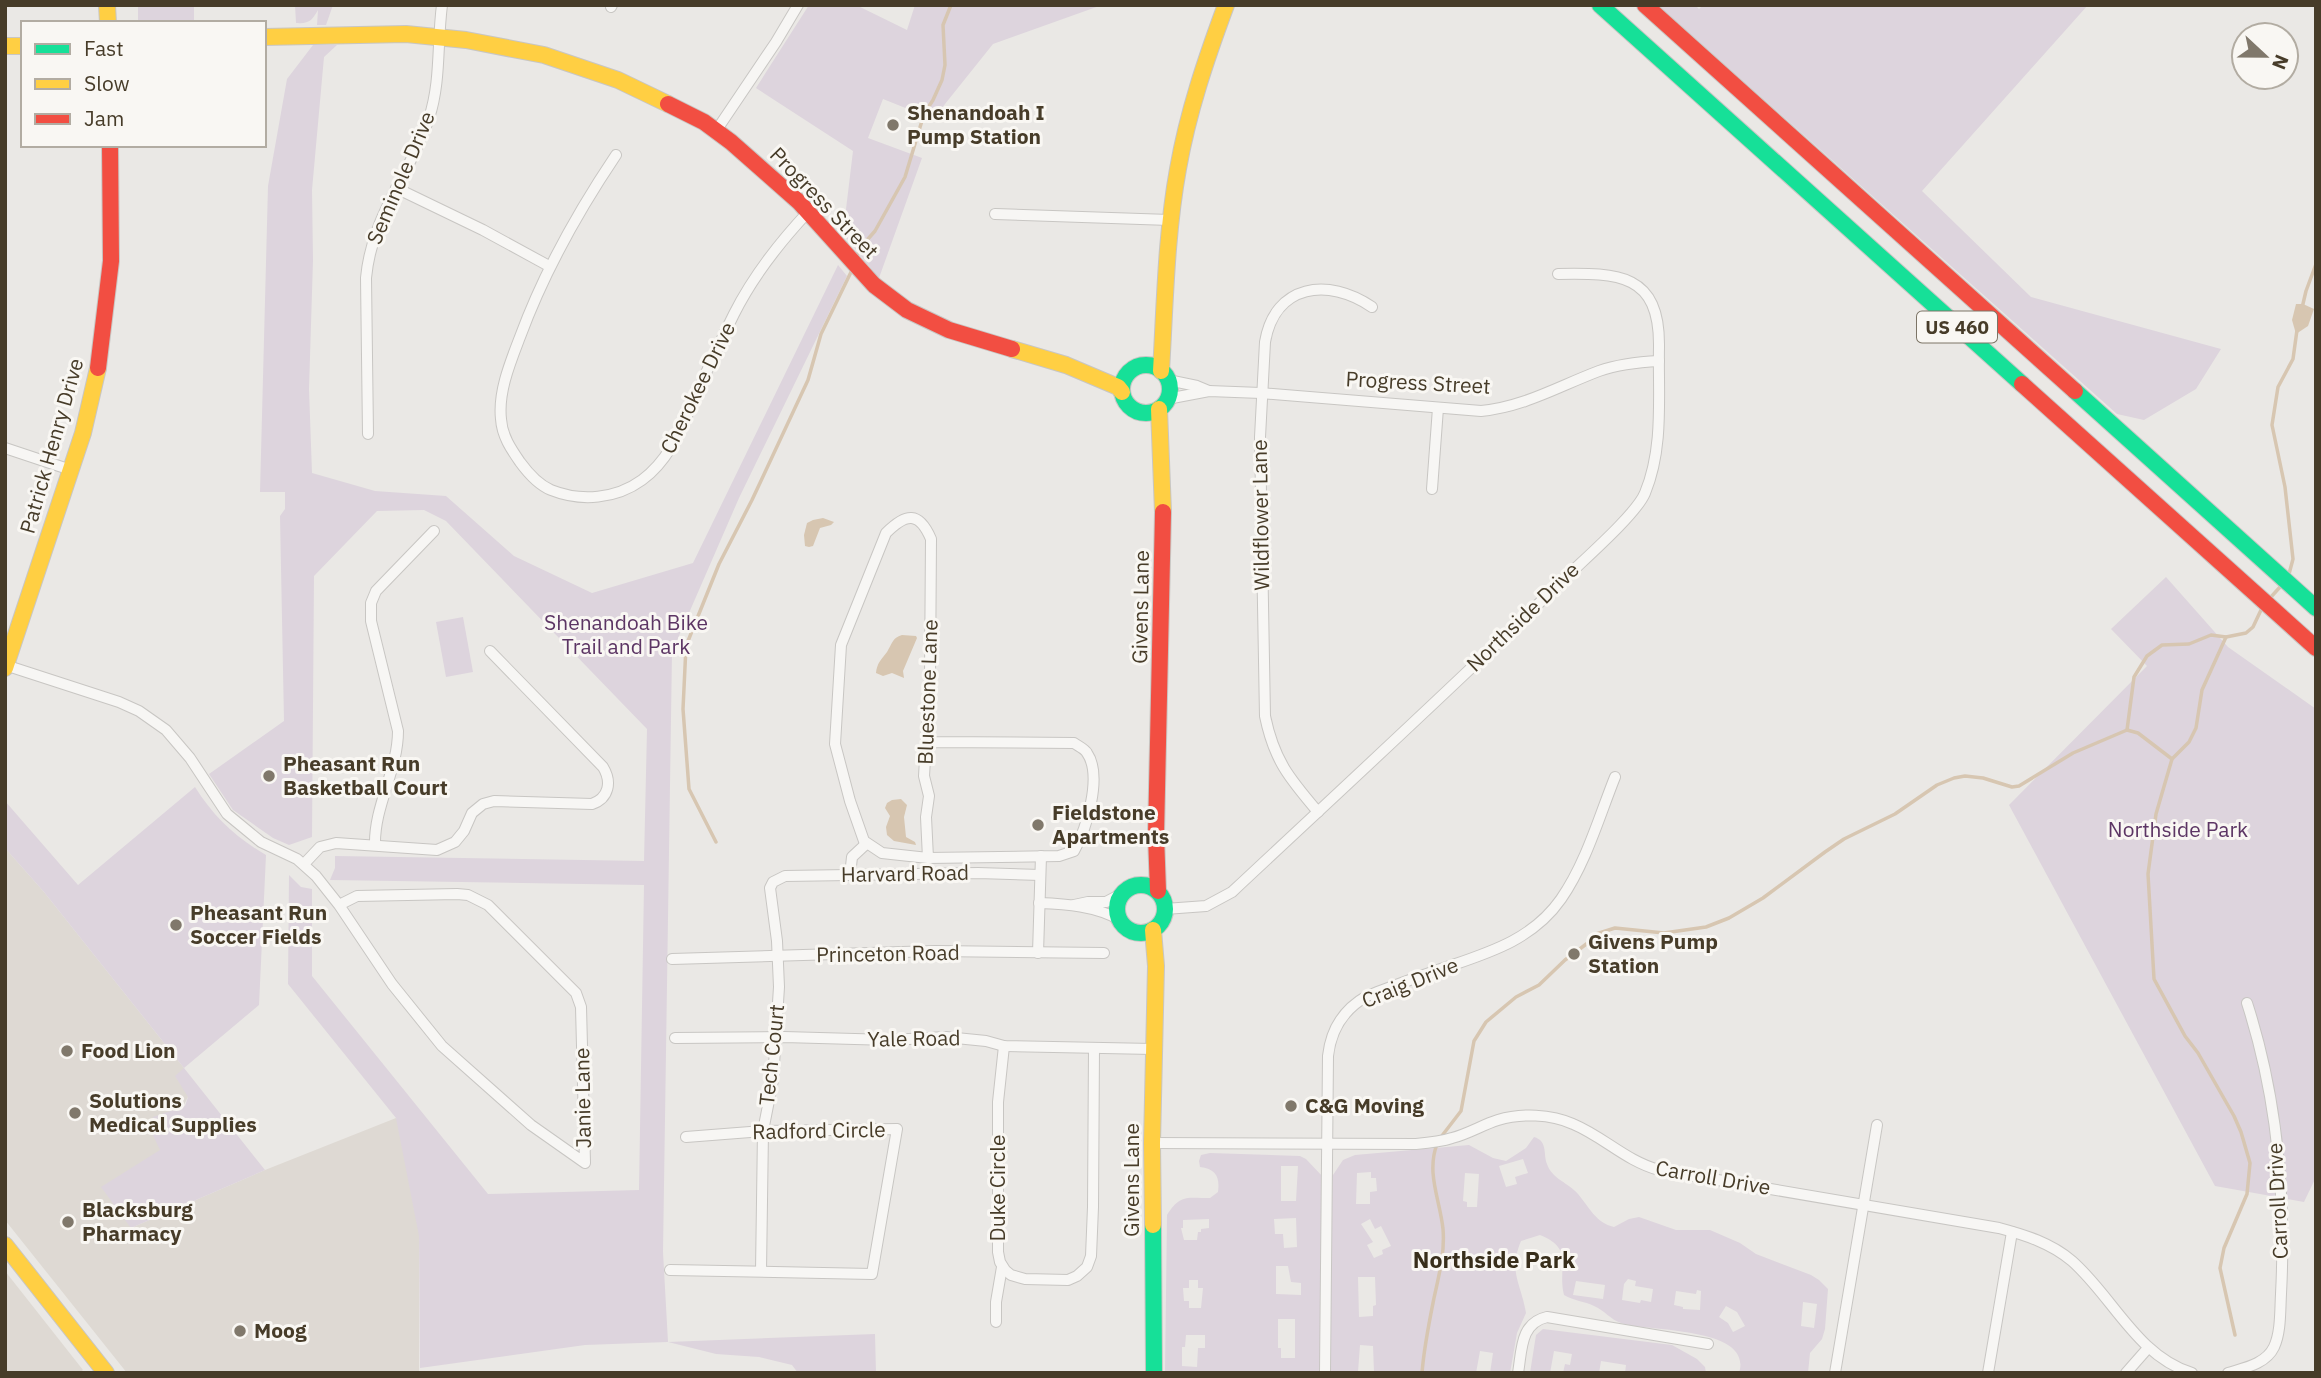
<svg xmlns="http://www.w3.org/2000/svg" width="2321" height="1378" viewBox="0 0 2321 1378" font-family="'IBM Plex Sans',sans-serif">
<style>
.built{fill:#ded9d3}
.green{fill:#ddd4dd;fill-rule:evenodd}
.water{fill:#d7c6b1}
.lines{fill:none;stroke-linecap:round;stroke-linejoin:round}
.stream{stroke:#d7c6b1;stroke-width:3.5}
.street-casing{stroke:#c8c6c3;stroke-width:12}
.fast-casing{stroke:#c8c6c3;stroke-width:18}
.slow-casing{stroke:#c8c6c3;stroke-width:18}
.jam-casing{stroke:#c8c6c3;stroke-width:18}
.street{stroke:#f7f6f4;stroke-width:10}
.fast{stroke:#16e098;stroke-width:16}
.slow{stroke:#ffcf43;stroke-width:16}
.jam{stroke:#f24e42;stroke-width:16}
.poi-dot{fill:#80786b;stroke:#f9f7f3;stroke-width:2.5}
.labels{text-anchor:middle;stroke-width:6;stroke-linejoin:round;paint-order:stroke}
.shield{fill:#f9f7f3;stroke:#7c7466;stroke-width:2}
.shield-label{font-size:19px;font-weight:bold;fill:#473c29}
.poi-label{font-size:21px;font-weight:bold;fill:#473c29;stroke:#f9f7f3;text-anchor:start}
.street-label{font-size:21px;fill:#473c29;stroke:#f9f7f3}
.park-label{font-size:21px;fill:#5c3564;stroke:#f9f7f3}
.neighbourhood-label{font-size:23px;font-weight:bold;fill:#382e1b;stroke:#f9f7f3}
</style>
<rect width="100%" height="100%" fill="#eae8e5"/>
<g class="built">
<polygon points="5,848 44,892 184,1068 188,1097 160,1150 131,1228 265,1170 396,1118 477,1219 419,1237 419,1373 127,1373 5,1220"/>
<polygon points="5,1271 83,1370 79,1373 5,1373"/>
</g>
<g class="green">
<polygon points="138,5 194,5 194,22 138,23"/>
<path d="M295 5H333L326 25H317L318 10C312 20 310 24 296 23Z"/>
<polygon points="809,5 856,5 907,30 915,5 1102,5 993,44 933,119 883,99 868,138 922,158 879,278 843,234 853,151 756,88"/>
<polygon points="1658,5 1695,5 1699,9 1703,5 2088,5 1922,191 2031,297 2221,349 2196,389 2144,420 2117,414"/>
<polygon points="313,45 337,45 324,57 312,190 313,260 309,389 312,473 375,491 446,496 514,556 592,593 693,563 838,265 847,276 739,498 672,652 663,1252 668,1342 875,1334 876,1373 798,1373 792,1365 759,1357 716,1354 668,1342 585,1345 420,1368 419,1236 396,1118 288,984 289,875 301,887 312,889 312,976 488,1194 639,1190 644,885 330,880 335,868 335,856 644,861 647,729 446,521 424,510 377,511 314,576 312,837 289,845 273,838 233,810 209,774 284,721 280,516 285,509 285,492 260,492 268,186 287,79"/>
<polygon points="2166,577 2228,647 2316,709 2316,1177 2304,1202 2215,1186 2009,805 2147,666 2111,629"/>
<polygon points="463,617 473,672 446,677 436,622"/>
<path d="M195 787C214 817 235 837 266 855L259 1005 184 1068 265 1170 131 1228 101 1187 160 1150 149 1127 153 1117 185 1106 188 1097 175 1076 184 1068 44 892 5 848V801L78 885Z"/>
<path d="M1534 1137C1548 1141 1543 1154 1547 1164 1552 1179 1569 1183 1578 1194 1589 1207 1596 1223 1614 1227L1629 1219 1639 1217 1676 1230H1710L1740 1243 1756 1254 1811 1275 1819 1280 1828 1289 1825 1329 1822 1339 1810 1353 1808 1373H1739C1754 1326 1647 1332 1621 1323 1611 1320 1604 1310 1594 1306 1584 1301 1574 1301 1564 1295 1557 1267 1575 1249 1540 1235L1521 1241C1508 1272 1521 1283 1526 1313L1517 1333 1510 1373H1490L1493 1353 1480 1351 1476 1373H1165L1167 1215C1180 1194 1187 1198 1210 1198L1218 1192C1220 1177 1216 1169 1200 1167L1199 1161 1201 1155 1210 1153 1300 1156 1306 1159 1323 1177 1333 1175 1343 1160 1355 1155 1469 1145 1493 1158 1506 1161 1526 1148ZM1523 1159 1528 1173 1515 1177 1517 1184 1506 1187 1499 1166ZM1281 1166H1298L1296 1201H1281ZM1371 1172V1178H1376L1377 1191 1370 1192V1204H1356L1357 1173ZM1465 1173 1479 1174 1477 1207H1467V1202L1463 1201ZM1296 1218 1297 1247 1284 1248 1283 1234H1275L1274 1219ZM1209 1219V1228L1201 1229V1232H1198L1197 1240H1184L1181 1228H1183V1220ZM1370 1219 1375 1229 1381 1226 1391 1246 1382 1250 1383 1254 1374 1258 1367 1245 1373 1242 1361 1224ZM1276 1266H1288L1291 1282 1301 1283V1295L1276 1294ZM1358 1277H1375L1376 1305 1373 1306V1316L1359 1317ZM1628 1279 1636 1281 1635 1286 1653 1289 1651 1302 1641 1300 1640 1303 1622 1300 1624 1284ZM1189 1280H1198V1288H1203L1201 1308H1189V1301H1184L1183 1288H1189ZM1576 1281 1605 1285 1603 1299 1573 1295ZM1697 1290 1701 1291 1700 1310 1683 1309V1307L1674 1305 1676 1291 1696 1294ZM1803 1302 1817 1304 1814 1328 1801 1326ZM1726 1306 1737 1312 1745 1326 1733 1332 1728 1323 1719 1317ZM1278 1319H1295V1358H1281V1348H1278ZM1186 1335H1205V1348H1198L1197 1367 1182 1366V1347H1185ZM1360 1345 1373 1346 1374 1372H1358Z"/>
<polygon points="1543,1329 1672,1345 1697,1359 1705,1367 1706,1373 1625,1373 1626,1365 1601,1361 1599,1373 1563,1373 1565,1364 1570,1365 1572,1354 1554,1351 1550,1373 1530,1373 1536,1335"/>
</g>
<g class="water">
<polygon points="2296,304 2303,304 2314,309 2308,326 2296,334 2292,320"/>
<polygon points="823,518 834,522 831,525 820,528 813,546 809,547 805,546 804,535 807,523 813,520"/>
<path d="M902 635 916 636 917 638 903 671 904 678 892 673 883 676 876 673C877 663 881 660 887 652 892 644 892 638 902 635Z"/>
<polygon points="892,800 901,799 907,805 904,817 906,837 915,842 916,845 894,841 887,835 886,827 890,816 885,808 887,803"/>
</g>
<g class="lines">
<g class="stream">
<polyline points="857,256 860,248 875,231 905,177 924,114 933,100 942,80 945,65 943,25 951,5"/>
<polyline points="2302,308 2306,291 2316,264"/>
<polyline points="2289,574 2293,559 2285,487 2272,425 2278,387 2293,359 2297,330"/>
<polyline points="2270,598 2281,586"/>
<polyline points="2226,637 2202,690 2196,728 2189,742 2172,759 2156,814 2148,874 2154,979 2185,1036 2198,1053 2234,1116 2241,1132 2250,1163 2247,1194 2224,1248 2220,1268 2235,1335"/>
<polyline points="2127,730 2134,677 2147,656 2162,645 2189,644 2211,635 2226,637 2246,633 2253,627 2261,610"/>
<polyline points="716,842 689,789 683,709 686,646 719,564 752,500 808,380 821,334 852,270"/>
<polyline points="1441,1137 1461,1111 1474,1041 1486,1022 1516,997 1539,985 1565,960 1589,942 1596,934 1615,928 1664,933 1706,927 1729,918 1763,898 1825,852 1844,839 1895,814 1937,785 1954,778 1965,776 1983,778 2012,787 2019,786 2073,753 2127,730 2138,733 2172,759"/>
<path d="M1422 1373C1424 1347 1429 1323 1434 1298 1439 1275 1445 1253 1443 1229 1440 1200 1426 1173 1437 1144"/>
</g>
<defs>
<g id="street">
<polyline points="611,7 612,5"/>
<polyline points="716,131 776,42 798,5"/>
<path d="M616 155C577 213 544 272 520 337 510 363 498 392 501 419 502 436 511 449 520 462 528 473 539 485 551 490 581 502 616 499 642 480 672 458 683 423 698 391 709 366 721 340 734 314 753 276 779 243 808 212"/>
<polyline points="396,188 483,230 549,266"/>
<polyline points="995,214 1170,220"/>
<polyline points="1168,380 1197,386 1209,391"/>
<path d="M1167 399 1209 391 1261 393 1481 411C1524 407 1559 386 1599 371 1619 364 1638 362 1659 361"/>
<path d="M368 434 366 278C372 214 410 175 429 118 441 82 437 43 442 5"/>
<polyline points="5,448 71,470"/>
<polyline points="1432,489 1438,408"/>
<polyline points="5,665 119,702 139,711 166,730 190,758 227,814 261,842 297,859 316,876 339,905 392,984 442,1046 531,1125 585,1163 581,1007 576,993 488,905 468,895 457,894 357,896 339,905"/>
<path d="M926 742 1074 743C1078 746 1085 749 1087 753 1103 776 1086 830 1074 851L1059 856 928 858 882 853 864 841 850 801 835 744 841 645 886 533C906 513 919 511 931 539L930 677 924 776 929 796 926 817 928 858"/>
<path d="M1318 812C1289 778 1274 760 1265 716L1260 437 1265 342C1275 284 1328 277 1372 307"/>
<path d="M375 845C374 806 398 770 398 731L371 621V603L376 591 434 531"/>
<path d="M304 864 320 847 336 843 437 850 455 842 464 831 472 813 483 804 494 801 592 804C609 798 612 782 603 767L490 651"/>
<polyline points="850,875 852,857 866,844"/>
<path d="M1039 903C1066 904 1096 906 1120 920"/>
<polyline points="1074,905 1088,902 1106,902 1123,893"/>
<path d="M1165 909 1206 906 1232 892C1342 789 1453 687 1561 582 1580 563 1636 515 1645 493 1664 447 1658 396 1659 347 1660 273 1618 273 1558 274"/>
<polyline points="1038,953 1041,856"/>
<polyline points="672,959 935,951 1104,953"/>
<polyline points="675,1038 784,1037 890,1040 946,1037 986,1041 1004,1046 1153,1049"/>
<polyline points="1004,1046 998,1102 998,1252 1000,1262 1005,1270 1011,1275 1025,1279 1068,1280 1077,1276 1087,1267 1091,1256 1093,1207 1094,1048"/>
<path d="M1152 1143 1415 1144C1427 1143 1440 1142 1452 1138 1468 1134 1482 1125 1498 1120 1521 1113 1551 1114 1573 1124 1604 1137 1626 1161 1659 1170L1999 1228C2025 1235 2051 1243 2072 1261 2113 1297 2137 1356 2192 1373"/>
<polyline points="670,1270 872,1274 897,1129 763,1131 686,1137"/>
<polyline points="761,1271 763,1131 773,1080 779,987 777,941 770,888 773,882 785,876 978,873 1040,875"/>
<polyline points="996,1322 996,1302 1002,1267"/>
<path d="M1325 1373 1328 1056C1331 1029 1344 1009 1367 996 1391 987 1414 978 1438 970 1484 954 1531 942 1561 899 1586 863 1599 817 1615 777"/>
<path d="M1518 1373C1522 1350 1520 1323 1547 1317L1708 1344"/>
<polyline points="1835,1373 1877,1125"/>
<polyline points="1988,1373 2012,1232"/>
<polyline points="2126,1373 2148,1348"/>
<path d="M2228 1373C2244 1368 2266 1364 2274 1347 2281 1332 2280 1311 2281 1294 2286 1197 2277 1096 2247 1003"/>
</g>
<g id="fast">
<polyline points="1600,5 2022,384"/>
<circle cx="1146" cy="389" r="24"/>
<polyline points="2075,391 2316,608"/>
<circle cx="1141" cy="909" r="24"/>
<polyline points="1153,1225 1154,1373"/>
</g>
<g id="slow">
<polyline points="107,5 108,23"/>
<polyline points="264,37 406,34 466,40 544,55 618,80 668,104"/>
<polyline points="5,46 23,46"/>
<polyline points="1012,349 1066,365 1118,387 1122,392"/>
<path d="M1161 371C1165 304 1166 235 1178 169 1188 112 1206 59 1226 5"/>
<polyline points="1159,409 1163,512"/>
<polyline points="5,668 83,433 98,368"/>
<polyline points="1153,1225 1152,1143 1156,966 1153,930"/>
<polyline points="5,1245 106,1373"/>
</g>
<g id="jam">
<polyline points="1645,5 2075,391"/>
<polyline points="668,104 704,122 731,142 799,202 874,285 907,310 949,330 1012,349"/>
<polyline points="98,368 111,261 110,145"/>
<polyline points="2022,384 2316,648"/>
<polyline points="1158,891 1156,835 1163,512"/>
</g>
</defs>
<use href="#street" class="street-casing"/>
<use href="#fast" class="fast-casing"/>
<use href="#slow" class="slow-casing"/>
<use href="#jam" class="jam-casing"/>
<use href="#street" class="street"/>
<use href="#fast" class="fast"/>
<use href="#slow" class="slow"/>
<use href="#jam" class="jam"/>
</g>
<g class="poi-dot">
<circle cx="893" cy="125" r="7"/>
<circle cx="269" cy="776" r="7"/>
<circle cx="1038" cy="825" r="7"/>
<circle cx="176" cy="925" r="7"/>
<circle cx="1574" cy="954" r="7"/>
<circle cx="67" cy="1051" r="7"/>
<circle cx="1291" cy="1106" r="7"/>
<circle cx="75" cy="1113" r="7"/>
<circle cx="68" cy="1222" r="7"/>
<circle cx="240" cy="1331" r="7"/>
</g>
<g class="labels">
<rect class="shield" x="1917" y="311.5" width="80" height="31" rx="5"/>
<g class="shield-label">
<text x="1957" y="334">US 460</text>
</g>
<g class="poi-label">
<text x="907" y="120">Shenandoah I<tspan x="907" dy="24">Pump Station</tspan></text>
<text x="283" y="771">Pheasant Run<tspan x="283" dy="24">Basketball Court</tspan></text>
<text x="1052" y="820">Fieldstone<tspan x="1052" dy="24">Apartments</tspan></text>
<text x="190" y="920">Pheasant Run<tspan x="190" dy="24">Soccer Fields</tspan></text>
<text x="1588" y="949">Givens Pump<tspan x="1588" dy="24">Station</tspan></text>
<text x="81" y="1058">Food Lion</text>
<text x="89" y="1108">Solutions<tspan x="89" dy="24">Medical Supplies</tspan></text>
<text x="1305" y="1113">C&amp;G Moving</text>
<text x="82" y="1217">Blacksburg<tspan x="82" dy="24">Pharmacy</tspan></text>
<text x="254" y="1338">Moog</text>
</g>
<g class="street-label">
<text transform="translate(401 178) rotate(-67)" y="7">Seminole Drive</text>
<text transform="translate(824 203) rotate(46)" y="7">Progress Street</text>
<text transform="translate(1418 383) rotate(3)" y="7">Progress Street</text>
<text transform="translate(698 388) rotate(-64)" y="7">Cherokee Drive</text>
<text transform="translate(52 446) rotate(-74)" y="7">Patrick Henry Drive</text>
<text transform="translate(1261 515) rotate(-91)" y="7">Wildflower Lane</text>
<text transform="translate(1141 607) rotate(-89)" y="7">Givens Lane</text>
<text transform="translate(1523 617) rotate(-44)" y="7">Northside Drive</text>
<text transform="translate(928 692) rotate(-88)" y="7">Bluestone Lane</text>
<text transform="translate(905 874) rotate(-1)" y="7">Harvard Road</text>
<text transform="translate(888 954) rotate(-1)" y="7">Princeton Road</text>
<text transform="translate(1410 983) rotate(-22)" y="7">Craig Drive</text>
<text transform="translate(914 1039) rotate(-1)" y="7">Yale Road</text>
<text transform="translate(772 1055) rotate(-84)" y="7">Tech Court</text>
<text transform="translate(583 1098) rotate(-91)" y="7">Janie Lane</text>
<text transform="translate(819 1131) rotate(-1)" y="7">Radford Circle</text>
<text transform="translate(1713 1178) rotate(10)" y="7">Carroll Drive</text>
<text transform="translate(1132 1180) rotate(-90)" y="7">Givens Lane</text>
<text transform="translate(998 1188) rotate(-90)" y="7">Duke Circle</text>
<text transform="translate(2278 1201) rotate(-93)" y="7">Carroll Drive</text>
</g>
<g class="park-label">
<text x="626" y="630">Shenandoah Bike<tspan x="626" dy="24">Trail and Park</tspan></text>
<text x="2178" y="837">Northside Park</text>
</g>
<g class="neighbourhood-label">
<text x="1494" y="1268">Northside Park</text>
</g>
</g>
<rect width="2321" height="1378" fill="none" stroke="#473c29" stroke-width="14"/>
<rect x="21" y="21" width="245" height="126" fill="#f9f7f3" stroke="#b2aca2" stroke-width="2"/>
<rect x="35" y="44" width="35" height="10" fill="#16e098" stroke="#b2aca2" stroke-width="2"/>
<text x="84" y="56" font-size="21" fill="#473c29">Fast</text>
<rect x="35" y="79" width="35" height="10" fill="#ffcf43" stroke="#b2aca2" stroke-width="2"/>
<text x="84" y="91" font-size="21" fill="#473c29">Slow</text>
<rect x="35" y="114" width="35" height="10" fill="#f24e42" stroke="#b2aca2" stroke-width="2"/>
<text x="84" y="126" font-size="21" fill="#473c29">Jam</text>
<g transform="translate(2265 56) rotate(112)"><circle r="33" fill="#f9f7f3" stroke="#b2aca2" stroke-width="2"/>
<path d="M0-5L12 26L0 18L-12 26Z" fill="#80786b"/>
<text y="-10" font-size="19" font-weight="bold" text-anchor="middle" fill="#473c29">N</text>
</g>
</svg>
